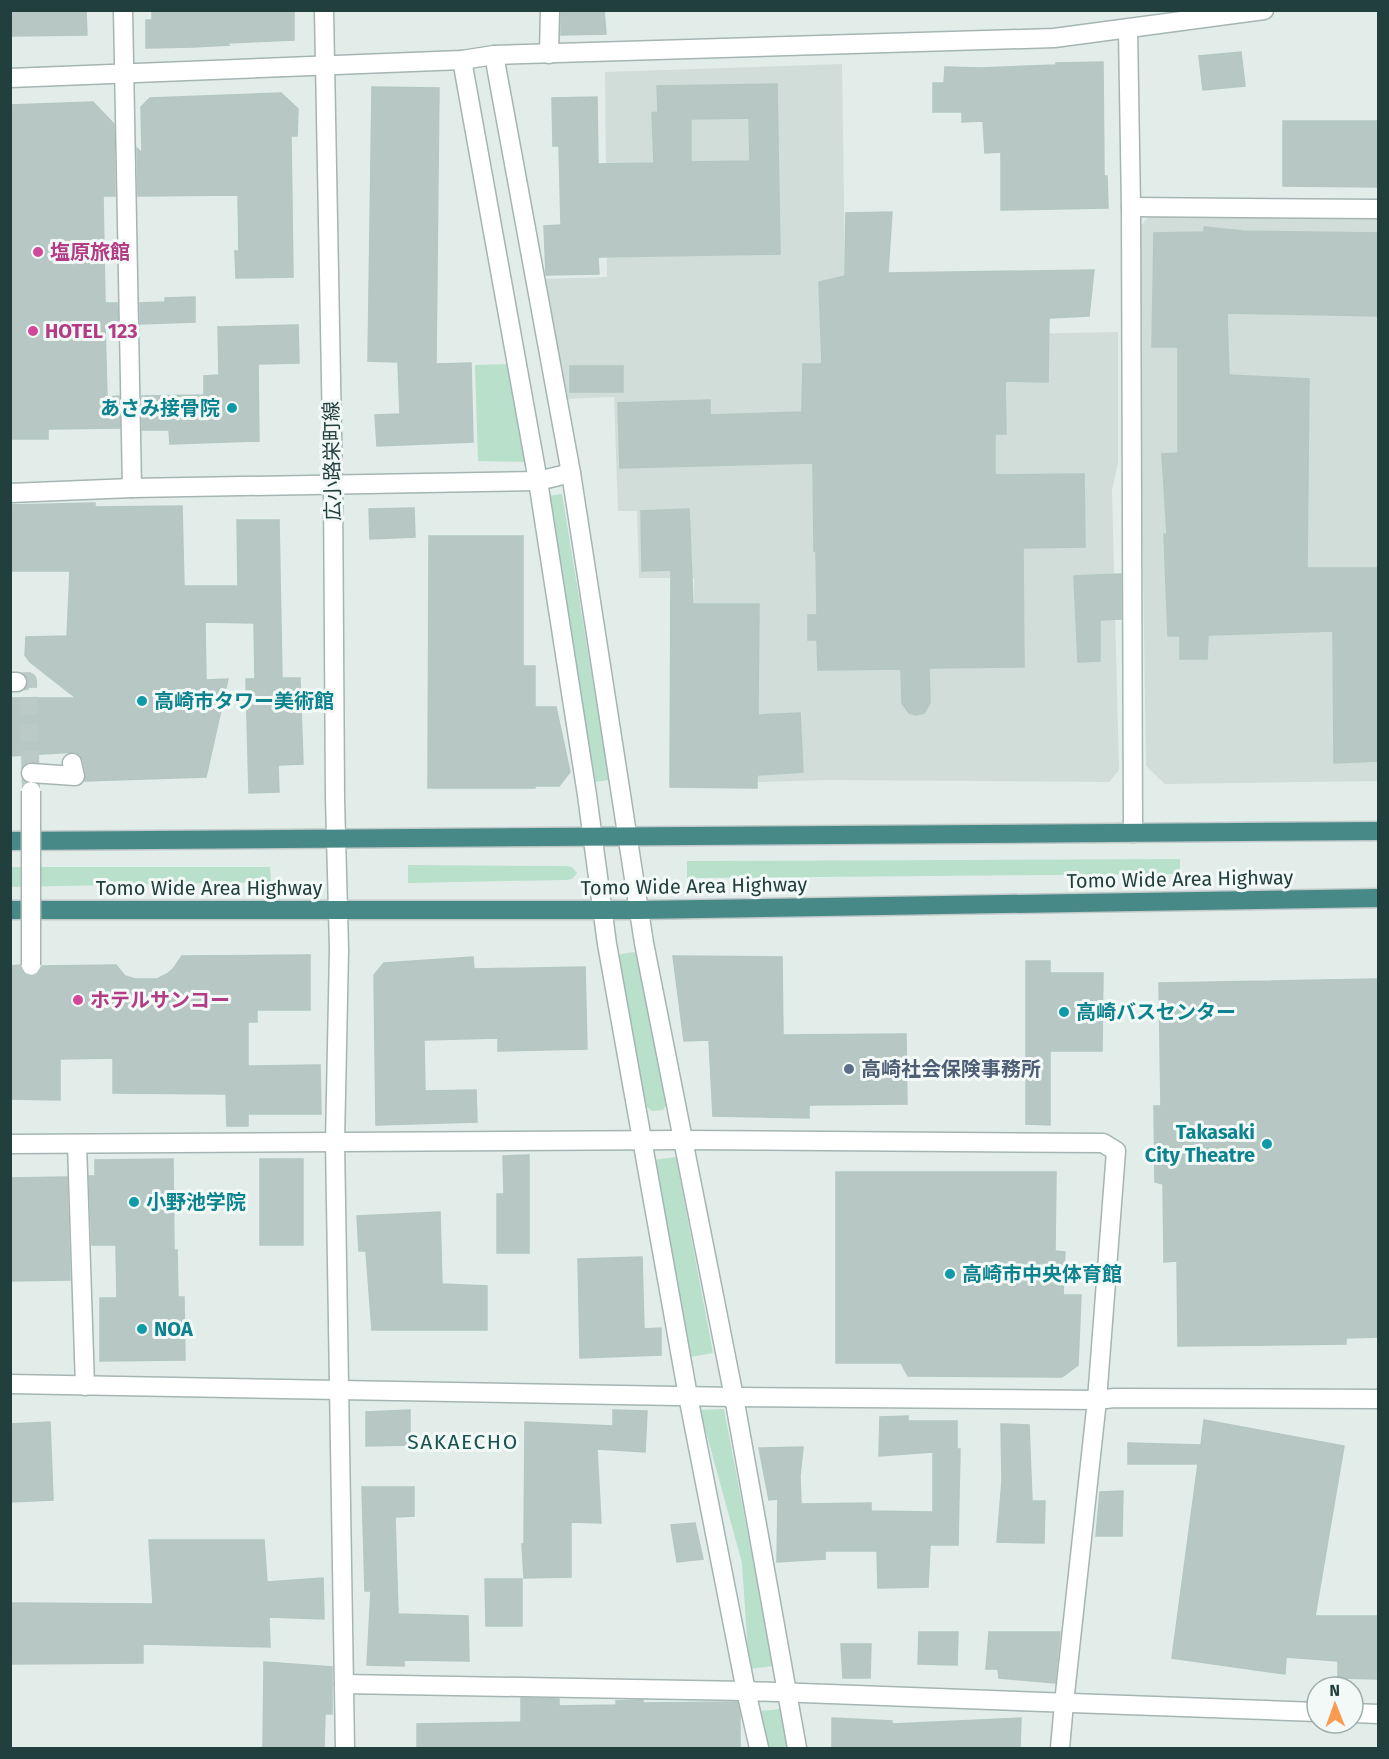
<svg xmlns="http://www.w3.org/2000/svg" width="1389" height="1759" viewBox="0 0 1389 1759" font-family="'Fira Sans','Noto Sans JP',sans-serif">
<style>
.built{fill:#d0ddd9}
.green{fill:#b9e0cb}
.building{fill:#b7c8c4;stroke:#b4c7c3;stroke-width:1.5;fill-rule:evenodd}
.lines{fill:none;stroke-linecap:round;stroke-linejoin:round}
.pedestrian-tunnel{stroke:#bbcac7;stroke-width:18;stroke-dasharray:18 9;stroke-linecap:butt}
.pedestrian-casing{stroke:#a4b5b3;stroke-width:21}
.minor-casing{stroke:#a4b5b3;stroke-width:21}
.tertiary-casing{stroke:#a4b5b3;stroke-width:21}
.trunk-casing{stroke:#c1c9c9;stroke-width:21}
.pedestrian{stroke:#fff;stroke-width:18}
.minor{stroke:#fff;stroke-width:18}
.tertiary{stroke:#fff;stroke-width:18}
.trunk{stroke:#468986;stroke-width:18}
.pedestrian-bridge-casing{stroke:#a4b5b3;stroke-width:21;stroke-linecap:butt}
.pedestrian-bridge{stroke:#fff;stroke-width:18}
.hotel-dot{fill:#d1479c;stroke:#f3f9f7;stroke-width:2}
.culture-dot{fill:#0f9aa8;stroke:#f3f9f7;stroke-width:2}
.service-dot{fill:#5c6f8a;stroke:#f3f9f7;stroke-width:2}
.labels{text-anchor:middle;stroke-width:6;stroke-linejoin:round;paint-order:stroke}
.hotel-label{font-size:20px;font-weight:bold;fill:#b23c85;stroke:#f3f9f7;text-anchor:start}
.culture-label{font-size:20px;font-weight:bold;fill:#0d838f;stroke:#f3f9f7;text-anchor:start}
.street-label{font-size:20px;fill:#213f3d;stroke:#f3f9f7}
.service-label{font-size:20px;font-weight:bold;fill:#4e5e75;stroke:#f3f9f7;text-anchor:start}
.neighbourhood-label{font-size:21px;letter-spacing:1.5px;fill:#1b5350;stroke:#f3f9f7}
</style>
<rect width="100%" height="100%" fill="#e2edea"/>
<g class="built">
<polygon points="842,64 846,337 1118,332 1118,463 1112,490 1119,770 1109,782 827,780 697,784 694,578 639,578 637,511 618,511 614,397 565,399 544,279 607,277 605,72"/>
<polygon points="1152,213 1378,218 1378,781 1165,784 1146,766 1138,229"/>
</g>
<g class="green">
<polygon points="510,364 527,462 478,461 475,365"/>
<polygon points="562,494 609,780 594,782 547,496"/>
<polygon points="1180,859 1180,874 687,878 687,861"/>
<polygon points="408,865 566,866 572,867 577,873 572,879 566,880 408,883"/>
<polygon points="10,867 270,867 271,882 11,887"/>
<polygon points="634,952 640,957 669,1101 663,1110 652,1111 644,1105 617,959 621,954"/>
<polygon points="676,1157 713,1353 690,1357 653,1160"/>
<polygon points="724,1409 773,1666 749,1669 742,1563 700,1410"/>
<polygon points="781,1709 789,1748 767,1748 759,1711"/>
</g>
<g class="building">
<polygon points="10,10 86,10 87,35 10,36"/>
<polygon points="152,10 294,10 294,40 227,43 229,45 193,47 146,48 146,20 152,20"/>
<polygon points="561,10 604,10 606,34 561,35"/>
<polygon points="1241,52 1245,86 1203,90 1199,56"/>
<polygon points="1103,62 1104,176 1107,176 1108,208 1001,210 1001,152 985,153 983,121 962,122 962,112 933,112 933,83 944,83 945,67 980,68 1056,65 1056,63"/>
<path d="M777 84 780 254 598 257 599 274 546 275 544 226 561 225 559 146H553L552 98 597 97 598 164 654 163 652 113 658 112 657 86ZM749 118 750 161 691 162V119Z"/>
<polygon points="372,87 439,88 436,364 471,363 473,442 377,446 375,415 400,414 398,362 368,361"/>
<polygon points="281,93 298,109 297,136 291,136 293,277 236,278 235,251 239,251 238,195 138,196 137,148 142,153 141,107 150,98"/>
<polygon points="93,102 114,124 115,196 103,196 105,303 117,303 118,324 105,325 107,397 119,396 120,428 48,429 48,439 10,439 10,105"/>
<polygon points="1283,121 1378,121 1378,187 1283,186"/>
<polygon points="892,212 888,273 1094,270 1089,316 1049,318 1048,382 1005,381 1006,434 995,434 995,475 1084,474 1085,547 1023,548 1024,667 929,668 930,703 924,713 916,715 909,713 902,703 901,669 818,670 817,640 808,640 808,615 817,615 816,551 814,551 813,463 620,468 618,403 710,400 710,415 802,412 803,364 822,364 819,282 845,276 846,213"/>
<polygon points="1204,227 1243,231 1378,233 1378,316 1227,313 1229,375 1309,379 1307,568 1378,568 1378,761 1334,763 1333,631 1208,635 1207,659 1180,659 1180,636 1168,636 1164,534 1167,534 1162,454 1178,453 1178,347 1152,347 1154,233 1204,232"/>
<polygon points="195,297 195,322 140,324 140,303 165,302 165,298"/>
<polygon points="298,325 299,363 258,364 259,441 170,444 169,430 142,430 142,396 204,395 204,376 219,375 218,327"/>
<rect x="570" y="366" width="53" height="26"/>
<polygon points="95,503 95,507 182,506 184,586 238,586 237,520 279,520 282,678 300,678 303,764 278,765 279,792 249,793 246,679 255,679 254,623 205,622 206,680 228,679 206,777 85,781 86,774 83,760 76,752 10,756 10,698 76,698 30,662 25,655 26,637 67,636 70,571 10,571 10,505"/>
<polygon points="414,508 415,537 370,539 369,509"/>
<polygon points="689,509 693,604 759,604 758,715 800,713 803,772 757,775 757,788 670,787 671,570 642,571 641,511"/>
<polygon points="429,536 523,536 523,666 535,666 535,707 556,707 570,772 559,786 535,786 535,788 428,788"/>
<polygon points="1121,574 1121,619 1100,620 1100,661 1078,662 1074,576"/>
<polygon points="310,955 310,1010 257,1010 257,1022 248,1022 248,1066 320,1065 321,1114 248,1114 248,1126 227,1126 226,1094 113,1093 113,1058 60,1059 60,1100 10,1099 10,966 20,965 25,974 32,976 37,974 42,966 116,965 125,976 135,979 157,979 167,974 173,969 182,956"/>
<polygon points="673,956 782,957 783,1035 906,1034 907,1104 809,1105 809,1118 713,1116 709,1040 684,1041"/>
<polygon points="473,957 474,969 585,967 587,1049 498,1051 498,1038 424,1040 425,1091 476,1090 477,1122 376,1125 374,975 384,963"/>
<polygon points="1026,961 1050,961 1050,973 1103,973 1102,1051 1050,1051 1050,1125 1026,1124"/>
<polygon points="1378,979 1378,1337 1346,1338 1346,1344 1178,1346 1177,1261 1164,1262 1163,1184 1155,1182 1154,1106 1161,1106 1159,983"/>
<polygon points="529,1155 529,1253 497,1253 497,1194 504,1194 503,1156"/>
<polygon points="173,1159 174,1250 177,1250 178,1297 184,1297 185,1360 100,1361 100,1298 117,1298 116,1245 92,1245 89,1176 95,1176 95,1160"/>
<rect x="260" y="1159" width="43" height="86"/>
<polygon points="836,1172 1056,1172 1055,1251 1065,1252 1063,1295 1081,1295 1078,1365 1062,1377 908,1376 901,1363 836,1363"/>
<polygon points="67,1177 70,1280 10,1281 10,1178"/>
<polygon points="440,1212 442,1284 487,1286 487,1330 372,1330 366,1251 359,1251 357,1216"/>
<polygon points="642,1257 644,1329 661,1328 661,1355 580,1358 578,1259"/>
<polygon points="410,1410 410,1445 366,1446 366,1412"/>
<polygon points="613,1410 647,1411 645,1452 597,1449 601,1523 571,1522 571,1577 524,1578 522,1544 524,1544 525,1422 613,1426"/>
<polygon points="908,1416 908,1421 957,1421 957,1449 960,1449 958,1545 930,1545 928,1587 878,1588 877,1551 825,1551 825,1559 777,1562 778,1499 769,1500 759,1448 803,1447 800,1476 801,1504 871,1503 871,1511 933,1512 933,1452 879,1456 880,1417"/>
<polygon points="1204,1420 1344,1446 1315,1616 1378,1616 1378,1679 1338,1678 1338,1661 1286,1657 1285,1674 1172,1658 1198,1464 1128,1464 1128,1443 1201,1445"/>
<polygon points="50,1422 53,1500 10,1502 10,1424"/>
<polygon points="1001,1424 1029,1425 1032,1501 1045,1501 1044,1543 997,1542 1002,1481"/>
<polygon points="362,1487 414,1487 414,1516 395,1517 398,1614 468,1616 469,1661 404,1660 404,1666 367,1665 371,1591 365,1591"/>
<polygon points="1123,1491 1122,1536 1096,1536 1100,1492"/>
<polygon points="695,1523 703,1559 677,1562 671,1525"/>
<polygon points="149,1540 264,1540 267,1582 323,1578 324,1619 269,1617 270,1647 143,1644 143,1663 10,1664 10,1603 153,1604"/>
<polygon points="485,1579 522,1579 522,1626 486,1626"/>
<polygon points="919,1632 958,1632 957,1665 918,1664"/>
<polygon points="989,1632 1060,1632 1055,1683 999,1678 998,1669 986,1669"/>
<polygon points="841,1644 871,1644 870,1678 843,1678"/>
<polygon points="264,1662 332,1667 332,1714 325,1714 324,1749 263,1749"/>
<polygon points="521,1698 559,1699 559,1706 616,1705 616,1701 639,1700 643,1700 643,1703 737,1702 740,1713 740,1749 417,1749 417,1724 521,1722"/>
<polygon points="832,1718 892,1721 892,1724 1021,1718 1020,1749 832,1749"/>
</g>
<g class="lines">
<polyline class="pedestrian-tunnel" points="17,682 28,681 31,789"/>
<defs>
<g id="pedestrian">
<polyline points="10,682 17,682"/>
<polyline points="31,773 75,776 72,763"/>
</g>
<g id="minor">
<polyline points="1128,30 1131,207 1133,833"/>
<polyline points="494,55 571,473 644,943 734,1397 797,1748"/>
<polyline points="462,60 538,481 587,795 607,944 688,1396 746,1691 759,1748"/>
<polyline points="10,78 462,60 494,55 1054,38 1264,10"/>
<polyline points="1131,207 1378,209"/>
<polyline points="10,493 132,488"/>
<polyline points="338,911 339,950 335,1142 345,1748"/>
<polyline points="10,1144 682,1140 1103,1143 1116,1151 1097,1400 1064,1703 1060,1748"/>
<polyline points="77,1144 85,1386"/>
<polyline points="10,1384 734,1397 1097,1400 1114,1398 1378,1399"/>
<polyline points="344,1684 746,1691 1317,1712"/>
<polyline points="1353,1713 1378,1714"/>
</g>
<g id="tertiary">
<polyline points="123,10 132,488 538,481 571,473"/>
<polyline points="324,10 333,485 335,799 338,911"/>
<polyline points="549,54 550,10"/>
</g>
<g id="trunk">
<polyline points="10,841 1378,831"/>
<polyline points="10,910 639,910 1378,898"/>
</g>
</defs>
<use href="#pedestrian" class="pedestrian-casing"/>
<use href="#minor" class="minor-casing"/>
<use href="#tertiary" class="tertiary-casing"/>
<use href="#trunk" class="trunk-casing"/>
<use href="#pedestrian" class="pedestrian"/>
<use href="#minor" class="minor"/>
<use href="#tertiary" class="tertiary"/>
<use href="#trunk" class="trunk"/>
<defs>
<polyline id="pedestrian-bridge" points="31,791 31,965"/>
</defs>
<use href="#pedestrian-bridge" class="pedestrian-bridge-casing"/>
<use href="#pedestrian-bridge" class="pedestrian-bridge"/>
</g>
<g class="hotel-dot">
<circle cx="38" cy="252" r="6"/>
<circle cx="33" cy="331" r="6"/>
<circle cx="78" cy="1000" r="6"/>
</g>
<g class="culture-dot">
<circle cx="232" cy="408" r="6"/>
<circle cx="142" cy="701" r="6"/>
<circle cx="1064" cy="1012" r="6"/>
<circle cx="1267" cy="1144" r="6"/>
<circle cx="134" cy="1202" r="6"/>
<circle cx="950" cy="1274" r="6"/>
<circle cx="142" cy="1329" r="6"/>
</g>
<circle class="service-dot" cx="849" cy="1069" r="6"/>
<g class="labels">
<g class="hotel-label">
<text x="50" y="259">塩原旅館</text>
<text x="45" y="338">HOTEL 123</text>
<text x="90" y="1007">ホテルサンコー</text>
</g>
<g class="culture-label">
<text x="220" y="415" text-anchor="end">あさみ接骨院</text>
<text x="154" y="708">高崎市タワー美術館</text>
<text x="1076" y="1019">高崎バスセンター</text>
<text x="1255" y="1139" text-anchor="end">Takasaki<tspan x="1255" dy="23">City Theatre</tspan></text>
<text x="146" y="1209">小野池学院</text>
<text x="962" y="1281">高崎市中央体育館</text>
<text x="154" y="1336">NOA</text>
</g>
<g class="street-label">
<text transform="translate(332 461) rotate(-91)" y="7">広小路栄町線</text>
<text transform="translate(1180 879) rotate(-1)" y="7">Tomo Wide Area Highway</text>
<text transform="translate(694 886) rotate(-1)" y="7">Tomo Wide Area Highway</text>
<text x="209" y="895">Tomo Wide Area Highway</text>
</g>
<g class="service-label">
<text x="861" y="1076">高崎社会保険事務所</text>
</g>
<g class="neighbourhood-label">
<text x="463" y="1449">SAKAECHO</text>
</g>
</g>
<rect width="1389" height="1759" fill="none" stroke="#213f3d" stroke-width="24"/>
<g transform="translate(1335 1705) rotate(359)"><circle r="28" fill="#f3f9f7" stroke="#9fafad" stroke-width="1.5"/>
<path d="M0-4.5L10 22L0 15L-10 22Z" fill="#fb9b52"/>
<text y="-9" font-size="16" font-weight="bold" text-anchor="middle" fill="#213f3d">N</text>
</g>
</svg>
